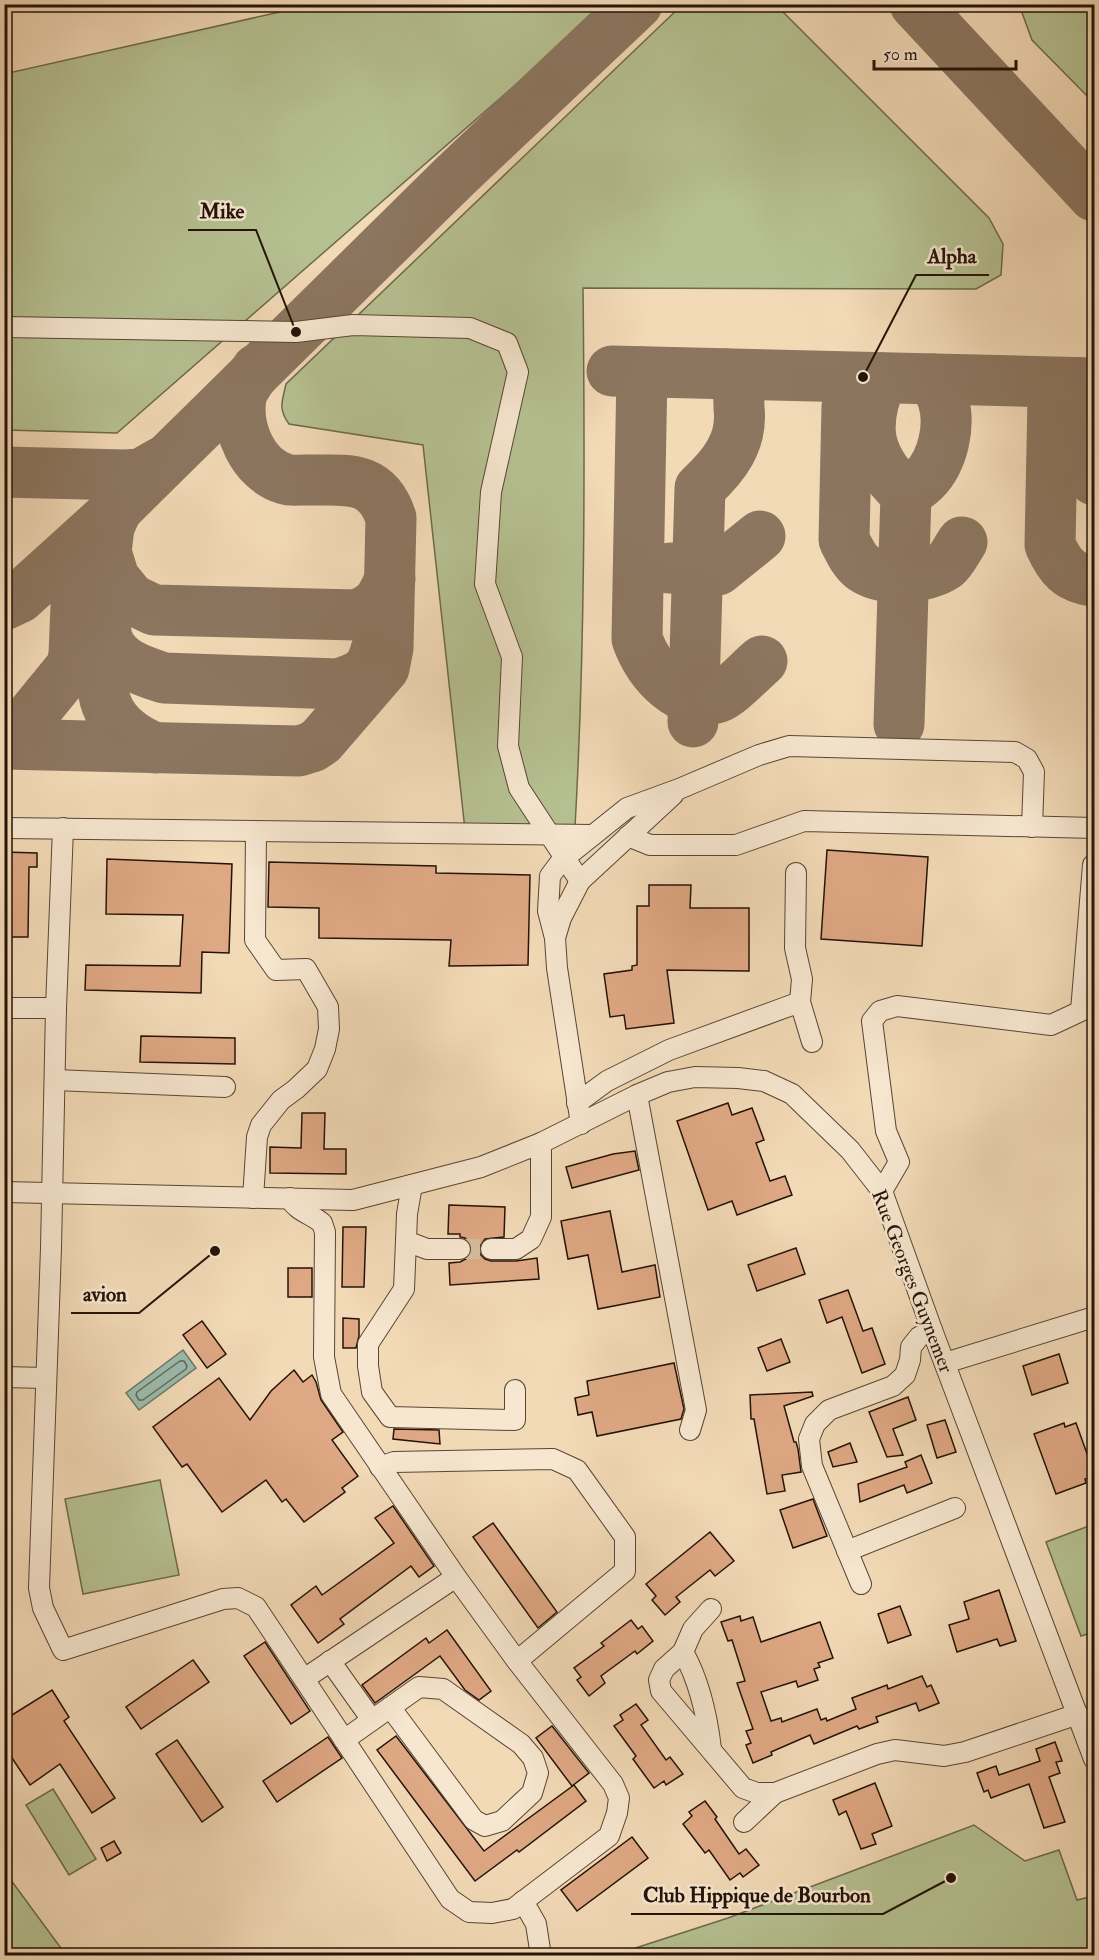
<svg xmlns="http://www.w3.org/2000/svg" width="1099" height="1960" viewBox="0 0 1099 1960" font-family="'IM FELL Double Pica',serif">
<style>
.green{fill:#b6c192;stroke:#6d6a4e;stroke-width:1.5}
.water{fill:#9bbbac;stroke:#6b786b;stroke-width:1.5}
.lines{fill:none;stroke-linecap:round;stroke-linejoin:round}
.shore{stroke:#60675a;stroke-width:1.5}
.taxiway{stroke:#8c7660;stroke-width:51}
.building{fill:#dfa884;stroke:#241309;stroke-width:1.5}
.minor-tunnel{stroke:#d4bc9d;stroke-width:20;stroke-dasharray:20 10;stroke-linecap:butt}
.minor-casing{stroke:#584534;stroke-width:22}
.minor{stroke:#f7e7d0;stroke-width:20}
.labels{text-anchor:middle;stroke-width:5;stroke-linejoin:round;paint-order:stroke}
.street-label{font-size:20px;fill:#241309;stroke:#f7e7d0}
.leader{fill:none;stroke:#241309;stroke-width:2}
.callout-dot{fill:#241309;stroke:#f7e7d0;stroke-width:2}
.callout-label{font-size:21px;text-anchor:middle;font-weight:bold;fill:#241309;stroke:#f7e7d0;stroke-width:5;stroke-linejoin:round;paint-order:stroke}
</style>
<rect width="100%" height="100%" fill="#f3dab7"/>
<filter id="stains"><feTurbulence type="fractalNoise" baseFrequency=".00333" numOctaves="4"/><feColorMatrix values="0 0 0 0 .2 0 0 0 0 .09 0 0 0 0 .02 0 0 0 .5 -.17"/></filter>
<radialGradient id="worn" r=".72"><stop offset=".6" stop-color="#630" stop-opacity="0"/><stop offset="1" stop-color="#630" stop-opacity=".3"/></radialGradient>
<g class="green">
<polygon points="311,5 607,5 117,433 5,430 4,74"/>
<path d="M682 5H776L989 218 1003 244 1001 275 976 289 583 288C585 468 585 648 575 827L466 839 423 445 289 424C278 409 282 402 286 384Z"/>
<polygon points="1022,5 1094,5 1094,103 1032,40 1021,10"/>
<polygon points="160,1480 179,1575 83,1594 65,1499"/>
<polygon points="1094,1524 1094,1632 1081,1636 1046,1542"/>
<polygon points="53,1789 96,1859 69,1875 26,1805"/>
<polygon points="974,1825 1025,1861 1059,1850 1077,1900 1094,1896 1094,1955 614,1955 728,1918"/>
<polygon points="4,1872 5,1872 66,1955 5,1955"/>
</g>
<polygon class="water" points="183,1350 196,1368 139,1410 126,1393"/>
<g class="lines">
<polygon class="shore" points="180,1361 184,1361 187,1366 186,1369 143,1400 139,1400 136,1395 137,1392"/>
<g class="taxiway">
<polyline points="915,4 1094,196"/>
<polyline points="612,371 1094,383"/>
<path d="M642 372 637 639C649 672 681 710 719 697 730 693 752 669 762 661"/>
<path d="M882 378C861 427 867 458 906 494L899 724"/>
<path d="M1073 383 1057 388 1053 399 1050 545C1060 567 1069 578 1094 581"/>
<path d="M1076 404C1069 433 1075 458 1094 480"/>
<path d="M847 406 844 540C849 549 853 560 862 567 882 582 925 579 946 565 952 560 957 549 962 542"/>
<polyline points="4,472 125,475 141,474 162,462"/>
<path d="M906 494C912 489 919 485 924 480 943 461 951 425 943 400 941 393 936 386 933 379"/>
<path d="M117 509 109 527 106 552 114 578 131 599 154 610 356 615C378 607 381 599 390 579"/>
<polyline points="670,568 718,570 760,536"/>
<polyline points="4,605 19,598 117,509 455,176 637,4"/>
<path d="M104 609C105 618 105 629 107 638 115 663 142 671 164 678L338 684C359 677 370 674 376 650"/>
<path d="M103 621C102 680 90 721 155 748"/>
<path d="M693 722 700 488C724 466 743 442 739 408 739 402 739 395 737 389 734 384 730 379 726 374"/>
<polyline points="4,740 18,732 72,666 74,654 77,582"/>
<path d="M4 744 299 751 312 747 321 741 384 668 388 648 391 518C376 472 343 481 304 480 298 480 291 481 285 479 252 469 236 429 241 397 243 388 252 377 257 369"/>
</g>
</g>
<g class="building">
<polygon points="827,850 928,857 922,946 821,939"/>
<polygon points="4,852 37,853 37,867 29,867 28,937 4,937"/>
<polygon points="107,859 232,864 229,953 202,952 201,993 85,990 86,965 180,966 183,915 106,914"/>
<polygon points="269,862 436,866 436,873 530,875 528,965 449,966 451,940 319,938 319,908 268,907"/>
<polygon points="649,885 691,885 690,908 749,908 749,971 667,970 674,1023 626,1029 624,1015 610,1017 604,974 632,970 632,966 637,965 637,906 649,906"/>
<polygon points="141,1036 235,1038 235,1064 140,1062"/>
<polygon points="728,1103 732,1115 752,1108 764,1140 756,1143 770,1181 785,1176 792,1195 737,1215 732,1201 708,1210 677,1121"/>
<polygon points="302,1113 325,1113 324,1149 346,1149 346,1174 270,1173 270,1147 301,1148"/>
<polygon points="635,1151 639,1170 572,1188 566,1167 613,1154"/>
<polygon points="449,1205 505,1207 504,1237 485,1239 479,1248 480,1254 485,1259 491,1261 516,1261 537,1258 539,1279 450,1285 449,1263 460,1262 466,1259 471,1254 472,1248 470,1243 465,1238 460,1237 460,1234 448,1234"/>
<polygon points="610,1211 622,1272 655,1265 660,1297 598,1309 588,1255 568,1259 561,1221"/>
<polygon points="343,1227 366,1227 364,1287 342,1287"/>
<polygon points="796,1248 805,1274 757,1291 748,1265"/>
<rect x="288" y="1268" width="24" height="29"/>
<polygon points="848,1290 863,1331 872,1328 885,1364 862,1373 842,1317 827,1323 819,1300"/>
<polygon points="343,1318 359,1319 359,1336 356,1348 343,1348"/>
<polygon points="202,1321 226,1354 207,1368 183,1335"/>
<polygon points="781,1339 790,1362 767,1371 758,1348"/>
<polygon points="1059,1354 1068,1383 1032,1395 1023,1366"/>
<polygon points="674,1363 684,1409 681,1419 597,1436 592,1412 578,1415 575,1398 589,1395 587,1381"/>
<polygon points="294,1370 303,1382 312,1375 316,1382 321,1400 343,1432 332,1440 358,1476 342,1488 345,1492 304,1522 286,1499 282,1502 266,1480 222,1512 187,1464 182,1467 153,1427 219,1378 250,1420 271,1391"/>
<polygon points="812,1392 813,1396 784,1406 794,1442 796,1442 798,1449 801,1472 782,1475 785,1491 767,1494 754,1419 751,1419 750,1395"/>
<polygon points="908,1397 916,1420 893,1429 903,1455 887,1457 869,1412"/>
<polygon points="945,1420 956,1452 937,1458 927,1425"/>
<polygon points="1064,1423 1065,1427 1076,1423 1095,1476 1085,1479 1086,1483 1056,1494 1034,1434"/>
<polygon points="394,1429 439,1430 440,1444 393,1439"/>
<polygon points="850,1443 857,1462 833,1467 828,1452"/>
<polygon points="921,1455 932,1483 907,1493 904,1485 860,1502 858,1484 907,1467 905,1462"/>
<polygon points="813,1499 827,1536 793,1548 780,1510"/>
<polygon points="393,1506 434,1566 419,1577 411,1566 340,1619 344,1624 318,1643 291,1605 316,1586 322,1595 394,1543 375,1518"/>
<polygon points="493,1523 557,1612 538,1628 473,1537"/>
<polygon points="710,1532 734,1561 715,1576 710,1570 676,1597 680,1602 665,1615 652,1600 656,1596 646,1584"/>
<polygon points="999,1590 1016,1641 1000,1646 997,1639 957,1652 949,1625 969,1619 964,1602"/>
<polygon points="900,1606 911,1635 888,1643 878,1614"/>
<polygon points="740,1616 741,1621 753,1617 761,1642 820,1622 833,1658 818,1663 820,1667 814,1669 818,1680 798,1687 796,1681 761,1692 771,1721 781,1718 782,1722 817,1709 821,1720 826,1718 827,1721 856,1709 852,1698 887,1685 888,1689 922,1676 927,1687 931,1685 939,1703 919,1711 916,1703 876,1717 878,1722 859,1729 857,1726 814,1744 810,1735 771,1752 772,1755 753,1763 746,1745 751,1743 746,1731 753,1729 737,1683 745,1681 732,1640 728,1641 721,1622"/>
<polygon points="631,1620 638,1629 642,1626 653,1641 637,1654 635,1651 601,1676 605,1683 589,1696 577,1680 581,1677 574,1668 604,1646 601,1643"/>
<polygon points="447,1630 491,1691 479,1700 465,1690 440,1656 375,1703 362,1685 426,1638 429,1643"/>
<polygon points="265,1642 310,1711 291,1724 244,1656"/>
<polygon points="193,1660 209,1682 141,1729 126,1707"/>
<polygon points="52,1690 69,1717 64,1721 115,1798 92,1813 60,1764 30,1785 4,1746 4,1720"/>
<polygon points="636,1704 648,1720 641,1725 666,1760 670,1757 683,1774 666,1785 664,1781 654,1788 633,1759 636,1756 614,1726 623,1720 620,1715"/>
<polygon points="552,1726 589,1773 572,1786 536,1738"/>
<polygon points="396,1736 484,1851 574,1785 586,1801 519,1852 517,1850 475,1881 377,1750"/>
<polygon points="328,1737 342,1758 277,1802 263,1781"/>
<polygon points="177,1740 223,1807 202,1822 156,1754"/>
<polygon points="1055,1742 1062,1761 1056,1762 1060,1773 1049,1777 1065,1822 1044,1828 1029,1784 991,1798 988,1790 984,1792 977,1773 996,1766 999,1775 1040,1761 1036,1749"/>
<polygon points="875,1783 892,1826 872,1834 876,1844 861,1849 846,1811 839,1815 833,1800"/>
<polygon points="705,1801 717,1817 715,1819 739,1854 746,1849 759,1865 743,1877 740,1873 730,1880 709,1850 705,1853 683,1824 692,1816 689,1812"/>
<polygon points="632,1837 648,1858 577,1911 561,1890"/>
<polygon points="114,1841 121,1853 107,1861 101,1848"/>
</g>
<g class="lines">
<polyline class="minor-tunnel" points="460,1249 491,1249"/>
<defs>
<g id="minor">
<polyline points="4,327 296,332 353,325 470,328 507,343 518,372 491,492 485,584 512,657 508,746 519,788 580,881"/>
<polyline points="4,828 593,835"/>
<path d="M63 828 56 1008 51 1248 39 1588 43 1608 63 1650 223 1599 238 1598 256 1607 450 1899 469 1912 492 1913 513 1909 609 1836 617 1813 619 1798 613 1784 517 1661 456 1577 331 1394 324 1357 325 1232 322 1223C311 1214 296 1211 290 1198"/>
<polyline points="628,836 650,845 736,845 804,821 1094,828"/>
<polyline points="796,873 795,948 802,979 800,1002"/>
<polyline points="555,938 561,918 580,881 673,795"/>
<polyline points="4,1008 56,1008"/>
<polyline points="55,1080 225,1087"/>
<polyline points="637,1095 696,1410 690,1430"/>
<polyline points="577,1103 607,1081 669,1050 800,1002 812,1042"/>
<polyline points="581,1124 557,968 555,938 548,911 550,876 562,860 627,808 679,789 759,755 789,746 1015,752 1027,759 1034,772 1032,827"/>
<polyline points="412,1185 407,1214 406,1241 427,1249 460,1249"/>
<polyline points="882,1191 899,1162 886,1131 872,1021 880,1011 897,1006 1051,1025 1081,1011 1093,865"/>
<polyline points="4,1192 353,1200 481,1167 541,1143 637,1095 668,1082 695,1077 738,1078 764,1081 792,1094 850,1150 882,1191 932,1330 1094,1759"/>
<polyline points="253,1198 257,1137 261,1125 281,1100 296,1089 317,1069 325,1049 329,1029 328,1007 306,969 276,970 255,940 256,832"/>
<polyline points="406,1241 404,1289 368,1344 368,1366 372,1392 390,1417 515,1420 515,1390"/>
<polyline points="491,1249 516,1249 531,1239 541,1217 541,1143"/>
<polyline points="945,1363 1094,1317"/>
<polyline points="4,1377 45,1378"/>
<polyline points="380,1467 394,1462 553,1459 577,1470 625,1537 625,1571 517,1661"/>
<polyline points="847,1551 955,1508"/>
<polyline points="861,1584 812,1466 809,1439 815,1424 829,1410 893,1386 905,1375 910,1360 911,1347 919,1337 932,1330"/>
<polyline points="711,1609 693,1629 683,1652 664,1669 659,1680 661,1691 743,1788 757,1793 775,1793 877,1754 895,1750 944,1756 965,1752 1078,1714"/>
<path d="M683 1652C700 1682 707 1715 711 1749"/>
<polyline points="330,1661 372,1720"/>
<polyline points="304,1679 456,1577"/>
<polyline points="344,1740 419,1687 443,1689 521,1744 533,1758 538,1773 532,1793 502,1821 485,1826 474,1820 390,1707"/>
<polyline points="744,1822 775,1793"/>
<polyline points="523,1901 536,1924 541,1956"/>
</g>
</defs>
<use href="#minor" class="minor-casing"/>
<use href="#minor" class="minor"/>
</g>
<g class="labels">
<g class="street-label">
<text transform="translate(913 1281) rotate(69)" y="7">Rue Georges Guynemer</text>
</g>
</g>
<path class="leader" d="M296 332L256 230H188M863 377L916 275H989M215 1251L139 1313H71M951 1878L883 1914H631"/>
<g class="callout-dot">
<circle cx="296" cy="332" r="6"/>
<circle cx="863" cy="377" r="6"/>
<circle cx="215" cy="1251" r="6"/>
<circle cx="951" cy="1878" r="6"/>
</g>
<g class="callout-label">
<text x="222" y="218">Mike</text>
<text x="952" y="263">Alpha</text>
<text x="105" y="1301">avion</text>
<text x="757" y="1902">Club Hippique de Bourbon</text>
</g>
<rect width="1099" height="1960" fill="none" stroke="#f3dab7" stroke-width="24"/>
<rect x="6" y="6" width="1087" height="1948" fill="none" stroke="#241309" stroke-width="3"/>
<rect x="12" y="12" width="1075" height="1936" fill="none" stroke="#241309" stroke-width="1.5"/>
<path d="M874 60v9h142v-9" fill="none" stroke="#241309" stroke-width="3"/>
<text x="883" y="60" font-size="18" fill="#241309" stroke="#f7e7d0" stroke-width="4.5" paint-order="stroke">50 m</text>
<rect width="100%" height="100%" filter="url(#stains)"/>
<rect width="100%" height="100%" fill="url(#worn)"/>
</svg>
